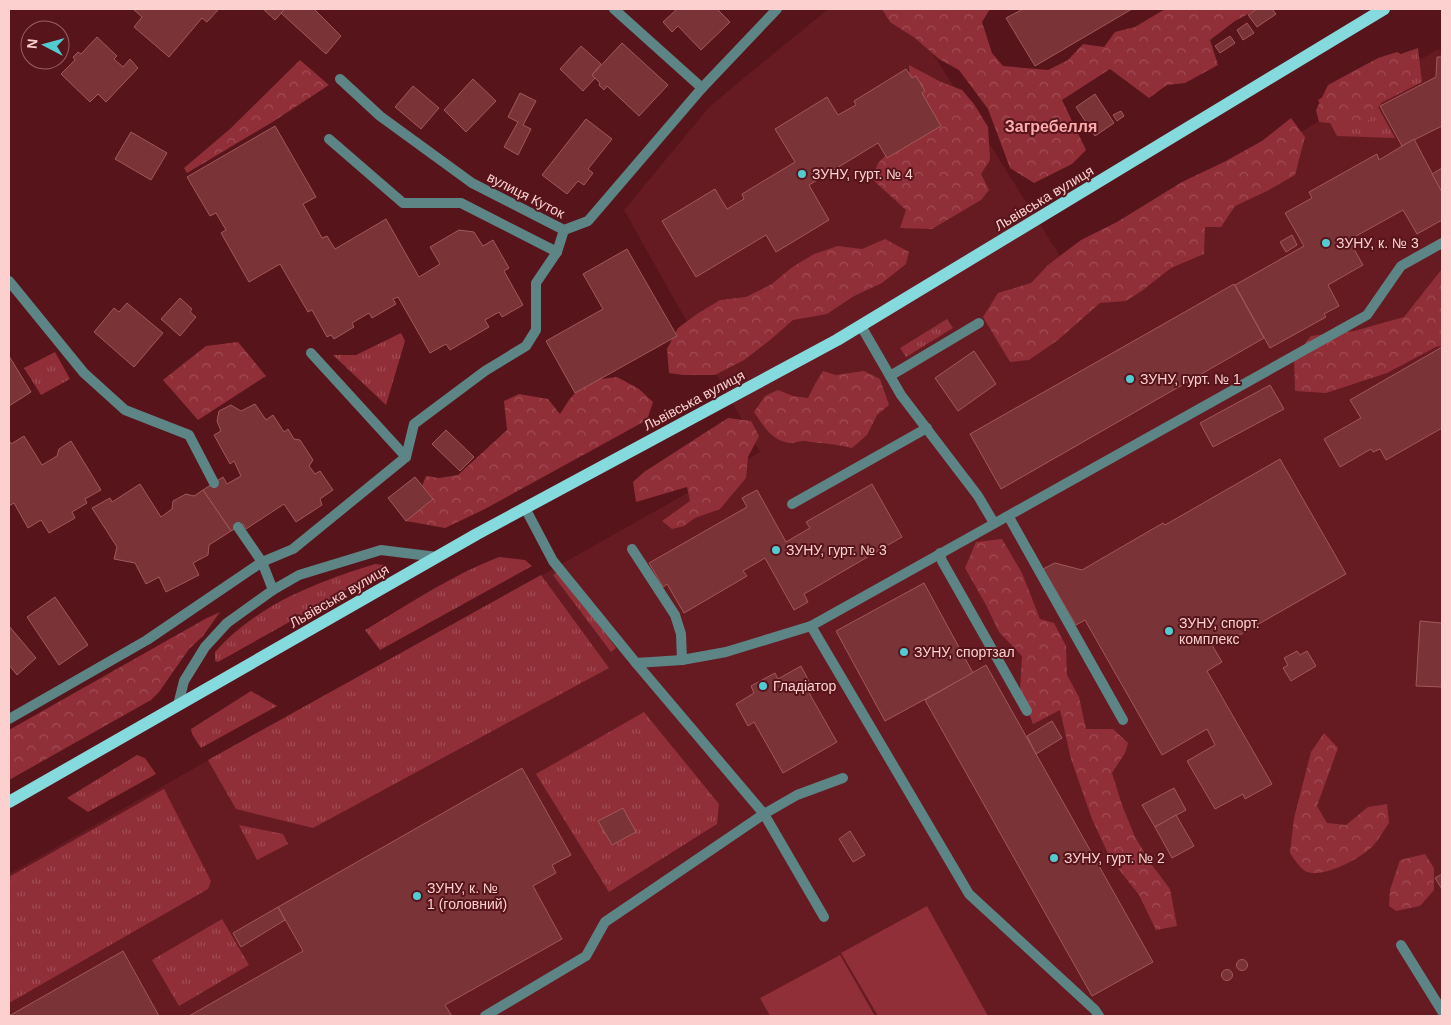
<svg xmlns="http://www.w3.org/2000/svg" width="1451" height="1025" viewBox="0 0 1451 1025" font-family="Arial,sans-serif">
<style>
.built{fill:#661a22}
.grass{fill:url(#grass-tufts)}
.forest{fill:url(#forest-crowns)}
.garden{fill:#912f38}
.building{fill:#7a3438;stroke:#a2585a}
.lines{fill:none;stroke-linecap:round;stroke-linejoin:round}
.service{stroke:#5d8586;stroke-width:10}
.minor{stroke:#5d8586;stroke-width:10}
.primary{stroke:#85dadd;stroke-width:12}
.poi-dot{fill:#51ccd1;stroke:#57141b;stroke-width:2}
.labels{text-anchor:middle;stroke-width:4;stroke-linejoin:round;paint-order:stroke}
.poi-label{font-size:14px;fill:#fbd0cf;stroke:#57141b;text-anchor:start}
.street-label{font-size:14px;fill:#fbd0cf;stroke:#57141b}
.quarter-label{font-size:16px;font-weight:bold;fill:#feabac;stroke:#57141b}
</style>
<defs>
<pattern id="grass-tufts" width="24" height="20" patternUnits="userSpaceOnUse" patternTransform="scale(1.25)"><rect width="24" height="20" fill="#912f38"/><path d="M3 7l-1-3M5 7V3M7 7l1-3M15 17l-1-3M17 17v-4M19 17l1-3" fill="none" stroke="#a14c54"/></pattern>
<pattern id="forest-crowns" width="20" height="18" patternUnits="userSpaceOnUse" patternTransform="scale(1.25)"><rect width="20" height="18" fill="#912f38"/><path d="M2 6a3 3 0 1 1 6 0M12 15a3 3 0 1 1 6 0" fill="none" stroke="#a14c54"/></pattern>
</defs>
<rect width="100%" height="100%" fill="#57141b"/>
<polygon class="built" points="828,9 905,9 1070,272 1436,50 1442,50 1442,1016 9,1016 9,874 189,771 386,663 760,452 624,210 710,106"/>
<g class="grass">
<polygon points="1418,48 1422,82 1377,105 1395,138 1337,136 1318,100 1398,55"/>
<polygon points="947,319 953,328 906,357 900,348"/>
<polygon points="401,333 405,341 386,405 333,355 356,355"/>
<polygon points="55,352 70,379 41,395 24,368"/>
<path d="M499 557 525 560 532 566 380 650 365 630C409 604 452 575 499 557Z"/>
<path d="M375 564 384 565 386 568 218 662 215 661V652C256 605 317 582 375 564Z"/>
<polygon points="559,571 616,648 611,652 553,575"/>
<polygon points="541,575 609,668 313,828 236,809 208,760"/>
<polygon points="251,691 277,706 201,748 192,734 191,729"/>
<polygon points="644,712 719,804 717,824 609,892 536,774"/>
<polygon points="137,755 145,758 156,774 88,812 67,798"/>
<polygon points="164,789 211,881 208,889 9,1003 9,877"/>
<polygon points="239,825 283,834 288,844 257,860"/>
<polygon points="222,919 249,965 179,1006 152,960"/>
</g>
<g class="forest">
<polygon points="882,9 990,9 982,22 992,53 1003,66 1048,70 1068,60 1083,44 1104,47 1115,32 1135,27 1165,9 1257,9 1235,21 1210,40 1218,65 1185,83 1167,85 1149,98 1110,69 1062,100 1086,150 1072,164 1034,183 1010,168 988,109 959,70 939,59 915,38 890,22"/>
<polygon points="1397,52 1412,60 1416,77 1392,88 1369,120 1338,124 1319,122 1316,110 1328,85 1378,58"/>
<polygon points="300,60 329,85 274,121 187,173 184,168 230,129"/>
<polygon points="909,65 941,82 962,90 974,104 988,127 990,160 981,174 989,190 981,200 932,229 900,228 906,210 871,178 879,162 900,141 910,82"/>
<polygon points="1291,118 1305,137 1295,175 1267,191 1235,206 1221,227 1205,227 1204,254 1171,268 1143,290 1126,301 1100,303 1058,340 1029,360 1010,362 983,317 998,293 1031,283 1048,265 1081,240 1117,222 1182,182 1224,162 1262,141"/>
<polygon points="885,239 909,252 906,264 882,283 854,296 827,314 793,320 769,341 744,360 715,375 683,375 669,373 667,349 678,328 697,314 720,300 746,297 772,284 791,268 814,254 838,246 862,249"/>
<polygon points="1442,269 1442,346 1436,347 1387,373 1326,393 1295,391 1294,357 1311,336 1354,331 1404,317"/>
<polygon points="238,342 266,376 198,420 163,380 206,346"/>
<path d="M823 371 836 375 864 371 880 379 889 405 877 415 867 435 852 448C836 444 820 443 804 441 799 441 794 443 789 443 772 441 762 424 754 412L765 396 778 390 793 396 808 398 815 384Z"/>
<polygon points="617,377 639,389 653,402 647,420 483,510 445,528 406,521 417,499 426,476 439,478 458,475 507,430 504,401 519,394 548,399 560,414 569,400 585,381"/>
<polygon points="728,418 751,421 759,436 748,457 746,478 720,509 695,518 684,526 672,529 662,521 690,501 687,487 636,502 633,482 644,472"/>
<polygon points="1002,539 1022,573 1040,619 1054,623 1066,646 1067,675 1079,697 1086,729 1113,729 1128,743 1125,753 1112,773 1122,805 1135,837 1152,865 1170,889 1177,926 1156,930 1139,895 1110,858 1092,819 1071,759 1060,710 1033,724 1020,691 1022,656 999,632 986,605 965,568 976,542"/>
<polygon points="220,612 203,636 189,649 159,692 151,700 9,780 9,730 205,619"/>
<path d="M1324 733 1338 748 1317 806 1327 823 1346 825 1368 807 1387 804 1389 823C1384 830 1379 839 1373 846 1361 858 1322 880 1305 871 1300 868 1294 859 1290 853L1294 818 1311 752Z"/>
<polygon points="1425,854 1434,868 1434,890 1420,906 1396,911 1389,906 1390,890 1400,860"/>
</g>
<g class="garden">
<polygon points="927,906 988,1016 878,1016 841,953"/>
<polygon points="840,955 875,1016 770,1016 760,998"/>
</g>
<g class="building">
<polygon points="133,9 217,9 218,10 207,22 202,18 169,57 134,27 142,17"/>
<polygon points="263,9 285,9 275,20"/>
<polygon points="285,9 314,9 341,36 326,54 281,13"/>
<polygon points="677,9 717,9 730,22 701,50 678,26 672,32 663,22"/>
<polygon points="1023,9 1132,9 1035,66 1006,18"/>
<polygon points="1257,9 1272,9 1276,14 1257,27 1248,15"/>
<polygon points="1247,23 1254,33 1243,40 1237,30"/>
<polygon points="1230,36 1235,43 1220,53 1215,46"/>
<polygon points="97,37 117,56 114,59 123,67 130,59 138,68 106,102 98,94 90,102 61,74 75,60 73,57 78,52 81,54"/>
<polygon points="622,43 668,85 639,116 607,86 604,90 599,85 600,83 592,75"/>
<polygon points="581,46 601,64 592,75 595,78 583,91 560,69"/>
<polygon points="1437,57 1442,57 1442,126 1402,146 1380,106 1436,77"/>
<polygon points="906,69 912,78 916,76 925,91 922,93 941,126 887,158 878,143 809,185 829,220 776,252 766,235 696,277 662,221 715,189 727,209 744,199 742,194 795,162 775,129 827,97 838,115 856,105 854,101"/>
<polygon points="473,79 496,101 466,132 444,110"/>
<polygon points="413,86 439,108 421,129 395,107"/>
<polygon points="520,93 536,101 523,125 531,129 518,155 504,147 518,122 508,117"/>
<polygon points="1095,94 1114,123 1095,136 1076,107"/>
<polygon points="1121,111 1124,116 1117,121 1113,115"/>
<polygon points="586,119 612,139 588,169 593,173 584,185 578,181 567,194 542,175"/>
<polygon points="275,126 316,197 303,204 322,238 327,236 335,249 386,219 419,277 440,264 430,247 459,230 474,232 483,246 493,240 509,268 504,271 523,305 502,317 499,312 485,320 489,327 450,350 446,344 430,353 398,297 393,299 396,304 372,318 369,313 352,323 354,327 334,339 331,335 327,337 312,310 308,312 280,264 249,282 221,233 226,230 216,213 210,216 187,177"/>
<polygon points="131,132 167,153 151,180 115,159"/>
<polygon points="1414,139 1442,192 1442,220 1417,234 1403,210 1349,240 1363,265 1328,285 1339,306 1324,314 1326,317 1270,348 1235,285 1304,246 1285,213 1312,198 1309,192 1377,154 1379,160"/>
<polygon points="1442,168 1442,192 1432,174"/>
<polygon points="1292,235 1297,245 1286,252 1280,242"/>
<polygon points="627,249 677,336 575,393 546,341 603,309 583,274"/>
<polygon points="1234,284 1264,338 1001,489 970,434"/>
<polygon points="180,298 192,309 190,312 196,317 180,336 161,319"/>
<polygon points="127,303 163,333 134,367 94,332 114,308 119,312"/>
<polygon points="1442,347 1442,428 1386,460 1380,449 1373,452 1371,449 1340,467 1324,439 1361,418 1350,400"/>
<polygon points="974,351 996,384 958,411 935,378"/>
<polygon points="9,356 31,392 9,406"/>
<polygon points="1270,385 1284,409 1213,447 1200,423"/>
<polygon points="255,404 266,420 273,415 284,432 288,429 294,439 300,440 313,460 309,466 315,474 320,471 333,490 320,499 322,505 296,522 284,504 246,529 243,524 231,531 203,490 223,477 227,484 241,476 234,461 230,464 214,435 221,431 217,421 219,411 231,405 241,411"/>
<polygon points="446,430 474,457 460,471 432,444"/>
<polygon points="24,436 42,465 57,456 59,449 71,441 101,490 85,499 87,503 72,512 75,518 49,533 41,520 28,528 14,503 9,506 9,440 11,444"/>
<polygon points="1280,459 1346,574 1229,641 1226,637 1212,645 1222,662 1207,671 1272,784 1245,799 1243,794 1215,809 1187,761 1215,745 1207,729 1162,755 1085,620 1076,625 1043,569 1055,563 1082,570 1163,523 1165,525"/>
<polygon points="415,477 433,499 406,521 388,498"/>
<polygon points="140,484 161,517 172,509 173,501 186,494 194,496 203,490 231,531 209,545 208,555 193,563 199,575 166,592 159,577 146,584 135,563 114,559 117,547 92,508 110,498 112,502"/>
<polygon points="872,484 902,537 804,594 808,602 794,610 765,558 743,571 747,576 684,613 667,584 663,587 649,563 747,507 742,498 757,490 786,542 810,528 806,522"/>
<polygon points="924,583 973,673 885,721 836,631"/>
<polygon points="55,597 88,645 59,665 27,617"/>
<polygon points="1420,621 1442,623 1442,687 1416,686"/>
<polygon points="9,626 36,658 17,675 9,665"/>
<polygon points="1297,651 1300,655 1307,651 1316,666 1291,681 1283,668 1288,665 1284,658"/>
<polygon points="986,665 1153,962 1092,996 925,700"/>
<polygon points="801,666 813,689 808,691 837,742 783,773 754,722 748,726 736,704 754,693 751,686 775,673 778,679"/>
<polygon points="1052,721 1062,738 1036,754 1027,736"/>
<polygon points="522,768 571,855 552,865 556,873 533,886 562,939 445,1005 452,1016 189,1016 303,951 278,907"/>
<polygon points="1174,788 1186,810 1155,827 1142,805"/>
<polygon points="623,808 636,832 612,845 598,821"/>
<polygon points="1176,815 1194,846 1172,858 1155,827"/>
<polygon points="850,831 865,855 853,862 839,839"/>
<polygon points="1442,874 1442,889 1435,878"/>
<polygon points="278,907 285,920 241,947 233,933"/>
<polygon points="123,951 159,1016 9,1016"/>
<circle cx="1242" cy="965" r="5.5"/>
<circle cx="1227" cy="975" r="5.5"/>
</g>
<g class="lines">
<g class="service">
<polyline points="329,139 403,203 461,203 557,252"/>
<polyline points="9,281 84,373 125,410 189,435 214,483"/>
<polyline points="861,326 901,395 978,496 994,523"/>
<polyline points="311,353 406,457"/>
<polyline points="890,376 979,323"/>
<polyline points="792,504 927,428"/>
<polyline points="1006,517 1367,315 1401,266 1442,243"/>
<polyline points="238,527 262,562 273,590 299,575 381,550 437,557"/>
<polyline points="632,549 675,615 681,634 682,660"/>
<polyline points="940,553 942,561 1027,711"/>
<polyline points="811,626 969,894 1095,1010 1099,1016"/>
<polyline points="636,663 682,660 726,652 811,626 1006,517 1010,519 1123,720"/>
<polyline points="178,705 184,681 205,647 227,623 273,590"/>
<polyline points="9,719 147,640 262,562 293,549 406,457 414,424 485,371 526,346 536,330 536,283 557,252 564,230"/>
<polyline points="824,917 764,814 797,795 843,778"/>
<polyline points="1401,945 1442,1011"/>
<polyline points="485,1016 586,956 605,922 764,814 636,663 553,561 525,508"/>
</g>
<g class="minor">
<polyline points="340,79 380,116 472,183 564,230 588,221 702,88 614,9"/>
<polyline points="702,88 777,9"/>
</g>
<polyline class="primary" points="9,802 477,534 837,340 1384,9"/>
</g>
<g class="poi-dot">
<circle cx="802" cy="174" r="5"/>
<circle cx="1326" cy="243" r="5"/>
<circle cx="1130" cy="379" r="5"/>
<circle cx="776" cy="550" r="5"/>
<circle cx="1169" cy="631" r="5"/>
<circle cx="904" cy="652" r="5"/>
<circle cx="763" cy="686" r="5"/>
<circle cx="1054" cy="858" r="5"/>
<circle cx="417" cy="896" r="5"/>
</g>
<g class="labels">
<g class="poi-label">
<text x="812" y="179">ЗУНУ, гурт. № 4</text>
<text x="1336" y="248">ЗУНУ, к. № 3</text>
<text x="1140" y="384">ЗУНУ, гурт. № 1</text>
<text x="786" y="555">ЗУНУ, гурт. № 3</text>
<text x="1179" y="628">ЗУНУ, спорт.<tspan x="1179" dy="16">комплекс</tspan></text>
<text x="914" y="657">ЗУНУ, спортзал</text>
<text x="773" y="691">Гладіатор</text>
<text x="1064" y="863">ЗУНУ, гурт. № 2</text>
<text x="427" y="893">ЗУНУ, к. №<tspan x="427" dy="16">1 (головний)</tspan></text>
</g>
<g class="street-label">
<text transform="translate(526 195) rotate(27)" y="5">вулиця Куток</text>
<text transform="translate(1044 198) rotate(-31)" y="5">Львівська вулиця</text>
<text transform="translate(694 400) rotate(-28)" y="5">Львівська вулиця</text>
<text transform="translate(339 596) rotate(-30)" y="5">Львівська вулиця</text>
</g>
<g class="quarter-label">
<text x="1051" y="132">Загребелля</text>
</g>
</g>
<rect width="1451" height="1025" fill="none" stroke="#fbd0cf" stroke-width="20"/>
<g transform="translate(45 45) rotate(276)"><circle r="24" fill="#57141b" stroke="#995f63"/>
<path d="M0-4L9 19L0 12L-9 19Z" fill="#51ccd1"/>
<text y="-8" font-size="14" font-weight="bold" text-anchor="middle" fill="#fbd0cf">N</text>
</g>
</svg>
